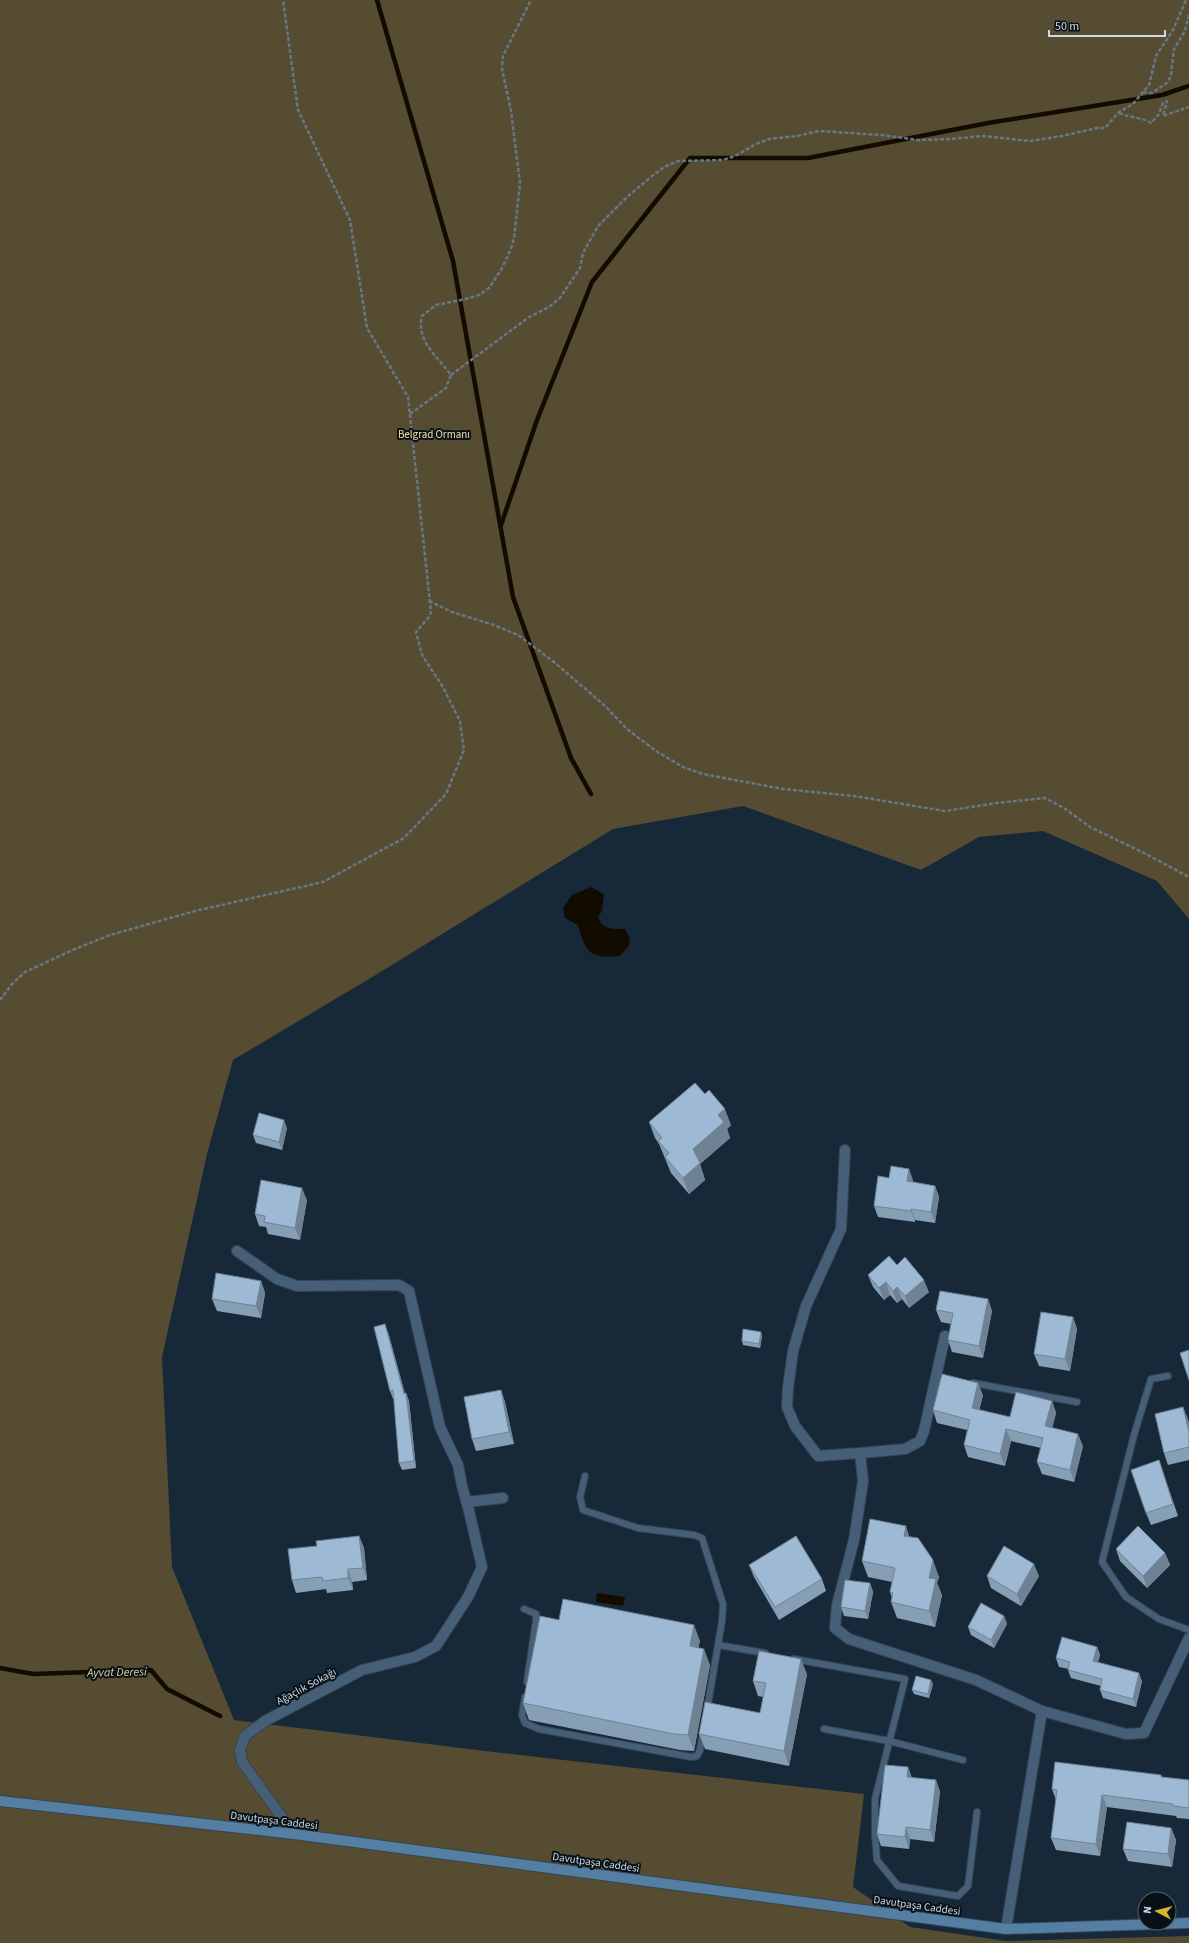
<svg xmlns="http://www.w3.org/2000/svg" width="1189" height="1943" viewBox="0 0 1189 1943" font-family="'Source Sans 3',sans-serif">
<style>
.green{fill:#554c32}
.water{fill:#120c00}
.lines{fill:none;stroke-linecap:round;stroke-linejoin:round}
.stream{stroke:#120c00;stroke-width:4.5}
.lane-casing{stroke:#344554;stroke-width:8}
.street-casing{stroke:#344554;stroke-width:12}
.secondary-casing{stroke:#344554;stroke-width:12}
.path{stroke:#687784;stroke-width:2.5;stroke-dasharray:4 2;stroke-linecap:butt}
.lane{stroke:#465f77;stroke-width:6}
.street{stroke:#465f77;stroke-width:10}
.secondary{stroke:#557ea3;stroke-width:10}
.wall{fill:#879fb5}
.shaded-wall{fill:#6e8294}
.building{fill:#9db9d3;stroke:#6e8294}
.labels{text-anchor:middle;stroke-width:4;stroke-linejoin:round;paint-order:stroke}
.park-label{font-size:11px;fill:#f3e1a6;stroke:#091118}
.street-label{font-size:11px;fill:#ced9e4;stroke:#091118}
.water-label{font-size:12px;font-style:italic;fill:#e2d095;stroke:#091118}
</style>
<rect width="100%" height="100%" fill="#172938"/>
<polygon class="green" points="0,0 1189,0 1189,919 1157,881 1043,831 979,837 921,870 743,806 613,829 374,976 233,1060 207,1154 162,1357 172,1567 234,1720 511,1754 864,1794 853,1887 910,1927 1006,1941 1189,1936 1189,1943 0,1943"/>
<g class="water">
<path d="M591 887 604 894 602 911 598 917C603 930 612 929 625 929L630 938 629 946 620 956C591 959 585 953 578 925L565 918 563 908 572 895Z"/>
<polygon points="597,1593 625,1597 623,1606 596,1602"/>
</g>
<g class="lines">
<g class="stream">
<polyline points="377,0 453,261 513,597 571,758 591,794"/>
<polyline points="501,525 537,420 592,282 690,158 808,158 988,123 1162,95 1189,86"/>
<polyline points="0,1668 33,1674 151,1670 167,1689 220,1716"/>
</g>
<defs>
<g id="lane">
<polyline points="1168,1376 1151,1379 1134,1435 1102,1562 1126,1597 1159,1619 1189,1630"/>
<polyline points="973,1383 1077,1402"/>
<polyline points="585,1476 580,1497 583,1510 638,1528 694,1535 702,1538 723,1604 722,1621 707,1710"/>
<polyline points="524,1609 536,1614 536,1620 527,1682"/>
<polyline points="718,1645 765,1653"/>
<polyline points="794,1659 905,1679 875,1799 875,1835 877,1860 898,1886 958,1896 968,1886 977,1812"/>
<polyline points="525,1697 522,1715 525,1723 539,1729 691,1757 697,1756 700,1750 703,1732"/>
<polyline points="824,1729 889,1741 963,1760"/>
</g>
<g id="street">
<polyline points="845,1150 841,1229 806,1306 793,1351 788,1388 787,1407 795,1426 818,1456 860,1453 863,1481 854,1540 837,1605 835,1628 849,1639 976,1680 1042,1711 1126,1734 1144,1733 1189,1638"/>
<polyline points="237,1251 277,1279 297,1286 399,1285 409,1291 440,1427 458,1465 462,1486 469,1511 482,1567 468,1597 436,1646 415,1657 362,1670 265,1721 245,1736 240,1750 242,1762 294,1834"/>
<polyline points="860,1453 905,1449 920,1441 924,1431 945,1336"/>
<polyline points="467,1502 503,1498"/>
<polyline points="1006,1929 1042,1711"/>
</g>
<polyline id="secondary" points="0,1801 294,1834 1006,1929 1189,1923"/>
</defs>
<use href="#lane" class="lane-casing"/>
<use href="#street" class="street-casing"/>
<use href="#secondary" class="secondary-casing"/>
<g class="path">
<polyline points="1143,92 1152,93 1168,82 1171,75 1174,49 1185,31 1189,14"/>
<path d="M1119 113C1130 118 1142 117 1151 123L1159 114 1163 103 1167 101 1163 116 1189 107"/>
<polyline points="451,375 529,317 549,307 560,298 580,268 583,253 598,226 627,197 652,176 664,167 678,161 723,160 735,156 756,144 769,139 797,136 819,131 882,135 918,140 951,139 983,136 1030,141 1062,136 1097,128 1105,128 1119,112 1133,104 1149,85 1156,56 1173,30 1186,0"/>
<path d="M410 414 446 388 451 375C437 356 416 341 422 316L436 305 466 299 479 295 489 288 501 270 511 249 514 238 520 183 511 111 502 69 503 56 531 0"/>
<polyline points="429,601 452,612 494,625 518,635 554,662 604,705 627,729 656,751 683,767 703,774 783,789 854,796 945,811 997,803 1045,798 1064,808 1090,827 1146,854 1189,877"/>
<polyline points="0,1000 12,984 25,972 75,949 110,935 195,911 323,882 404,838 446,794 464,750 460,721 443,687 422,655 416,632 429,617 431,612 408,397 367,328 350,220 298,110 283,0"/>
</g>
<use href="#lane" class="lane"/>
<use href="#street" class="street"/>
<use href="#secondary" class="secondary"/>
</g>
<g class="wall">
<polygon points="649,1122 731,1125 727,1129 730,1138 700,1164 705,1180 689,1194 671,1173 659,1144 655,1138"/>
<polygon points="287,1128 282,1150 256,1143 253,1135"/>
<polygon points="889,1178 913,1180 912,1182 935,1186 939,1197 935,1223 915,1220 915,1222 878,1217 874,1206"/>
<polygon points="307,1200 300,1240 268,1234 266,1227 259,1226 255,1214"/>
<polygon points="868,1275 929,1292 909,1308 902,1299 897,1303 890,1295 884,1300 873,1287"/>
<polygon points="261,1281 265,1293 261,1318 217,1311 212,1299"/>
<polygon points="988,1299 992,1311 983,1358 952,1352 948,1340 951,1324 941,1322 936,1310"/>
<polygon points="1073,1317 1077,1329 1070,1371 1039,1366 1034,1354"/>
<polygon points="388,1332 405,1394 406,1393 409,1401 416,1468 402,1470 399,1463 394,1398 393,1399 390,1391"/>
<polygon points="761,1332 762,1336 760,1348 743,1345 742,1341"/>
<polygon points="501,1390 505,1402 514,1444 476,1451 472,1439"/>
<polygon points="983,1395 979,1410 1010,1417 1052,1401 1056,1413 1052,1427 1083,1446 1074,1482 1042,1474 1037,1462 1041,1448 1011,1441 1005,1466 968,1457 964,1445 967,1430 937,1423 933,1410"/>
<polygon points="1188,1419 1189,1425 1189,1460 1168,1465 1164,1453"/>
<polygon points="1159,1460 1178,1516 1151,1525 1146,1513"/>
<polygon points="359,1536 364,1548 367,1580 352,1582 353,1590 327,1593 326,1589 296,1593 292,1580 317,1546"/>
<polygon points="909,1537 939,1577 937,1583 942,1595 935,1627 897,1618 891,1602 892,1598 890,1592 892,1582 868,1577 862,1561"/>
<polygon points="1116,1549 1165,1553 1170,1565 1147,1588 1120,1561"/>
<polygon points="749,1565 822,1579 826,1591 779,1620 754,1577"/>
<polygon points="987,1576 1039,1576 1021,1606 991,1588"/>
<polygon points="870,1583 873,1592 868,1619 844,1616 841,1607"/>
<polygon points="1004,1616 1007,1624 994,1648 971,1635 968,1627"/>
<polygon points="559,1620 700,1641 698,1647 710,1665 694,1751 680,1750 529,1720 523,1703"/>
<polygon points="1097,1647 1100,1655 1098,1662 1142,1681 1136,1707 1103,1698 1100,1690 1101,1686 1071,1678 1068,1670 1069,1669 1059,1667 1056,1658"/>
<polygon points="807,1674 789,1766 705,1749 699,1734 760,1713 763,1697 758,1696 753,1681"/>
<polygon points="933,1684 929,1698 914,1694 912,1690"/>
<polygon points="908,1767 912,1778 936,1780 940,1792 934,1842 910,1839 909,1849 881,1846 877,1834"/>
<polygon points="1161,1775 1162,1777 1189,1780 1189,1819 1177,1818 1176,1816 1107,1807 1100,1856 1056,1850 1051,1838 1056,1800 1052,1789"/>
<polygon points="1171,1828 1176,1840 1172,1867 1128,1861 1123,1849"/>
</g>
<g class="shaded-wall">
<polygon points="725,1109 731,1125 727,1129 730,1138 700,1164 705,1180 689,1194 683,1178 693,1149 718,1115"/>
<polygon points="284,1120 287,1128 282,1150 279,1142"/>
<polygon points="909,1169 913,1180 911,1192 907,1181"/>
<polygon points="935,1186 939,1197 935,1223 931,1212"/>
<polygon points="302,1188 307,1200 300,1240 295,1228"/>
<polygon points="911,1209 915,1220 915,1222 911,1211"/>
<polygon points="924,1280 929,1292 909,1308 905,1296"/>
<polygon points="261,1281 265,1293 261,1318 256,1306"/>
<polygon points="886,1282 890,1295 884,1300 879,1288"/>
<polygon points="897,1287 902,1299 897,1303 893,1291"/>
<polygon points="988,1299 992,1311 983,1358 979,1346"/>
<polygon points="1073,1317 1077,1329 1070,1371 1065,1359"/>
<polygon points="385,1324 388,1332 407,1401 404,1394"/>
<polygon points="761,1332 762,1336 760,1348 759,1344"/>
<polygon points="978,1383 983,1395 977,1420 972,1408"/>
<polygon points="501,1390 505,1402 514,1444 509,1432"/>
<polygon points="406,1393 409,1401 416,1468 414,1461"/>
<polygon points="1052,1401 1056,1413 1050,1438 1045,1426"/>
<polygon points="1183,1407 1188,1419 1189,1425 1189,1432"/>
<polygon points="1006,1429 1011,1441 1005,1466 1000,1454"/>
<polygon points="1078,1434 1083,1446 1074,1482 1070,1470"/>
<polygon points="906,1526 911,1542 904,1536"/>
<polygon points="359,1536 364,1548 367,1580 363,1568"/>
<polygon points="1165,1553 1170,1565 1147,1588 1143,1576"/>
<polygon points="933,1560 939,1577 937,1583 942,1595 935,1627 929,1611 929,1578"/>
<polygon points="1034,1564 1039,1576 1021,1606 1017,1594"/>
<polygon points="348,1569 352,1582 353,1590 348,1578"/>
<polygon points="870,1583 873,1592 868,1619 865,1611"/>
<polygon points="1004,1616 1007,1624 994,1648 991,1640"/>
<polygon points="694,1625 700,1641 695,1662 690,1646"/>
<polygon points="1097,1647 1100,1655 1096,1669 1093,1661"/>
<polygon points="704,1649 710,1665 694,1751 688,1735"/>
<polygon points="801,1659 807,1674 789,1766 784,1751"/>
<polygon points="1139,1673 1142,1681 1136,1707 1133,1699"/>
<polygon points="931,1680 933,1684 929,1698 928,1694"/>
<polygon points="908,1767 912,1780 907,1777"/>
<polygon points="936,1780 940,1792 934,1842 930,1830"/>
<polygon points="1102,1795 1107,1807 1100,1856 1096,1844"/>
<polygon points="906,1827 910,1839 909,1849 905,1837"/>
<polygon points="1171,1828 1176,1840 1172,1867 1168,1854"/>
</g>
<g class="building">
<polygon points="695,1083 705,1094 709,1090 725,1109 718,1115 724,1122 693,1149 700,1163 683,1178 665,1157 669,1153 658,1141 662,1138 649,1122"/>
<polygon points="259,1113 284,1120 279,1142 253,1135"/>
<polygon points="891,1166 909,1169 907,1181 935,1186 931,1212 911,1209 911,1211 874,1206 878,1176 889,1178"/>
<polygon points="261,1180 302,1188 295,1228 264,1222 265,1216 255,1214"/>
<polygon points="889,1256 897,1265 905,1257 924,1280 905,1296 897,1287 893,1291 886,1282 879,1288 868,1275"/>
<polygon points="216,1273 261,1281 256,1306 212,1299"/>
<polygon points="940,1291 988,1299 979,1346 948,1340 953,1313 936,1310"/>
<polygon points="1041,1312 1073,1317 1065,1359 1034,1354"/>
<polygon points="385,1324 404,1394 406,1393 414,1461 399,1463 393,1390 390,1391 374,1327"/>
<polygon points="743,1329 761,1332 759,1344 742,1341"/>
<polygon points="1189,1350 1189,1380 1180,1353"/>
<polygon points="942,1374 978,1383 972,1408 1010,1417 1016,1392 1052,1401 1045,1426 1078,1434 1070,1470 1037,1462 1043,1438 1006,1429 1000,1454 964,1445 970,1420 933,1410"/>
<polygon points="501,1390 509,1432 472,1439 464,1397"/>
<polygon points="1183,1407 1189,1432 1189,1447 1164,1453 1155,1414"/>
<polygon points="1159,1460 1173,1504 1146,1513 1131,1470"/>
<polygon points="870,1519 906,1526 904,1536 918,1538 933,1560 929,1578 936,1579 929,1611 891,1602 893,1593 890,1592 895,1568 862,1561"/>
<polygon points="1138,1526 1165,1553 1143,1576 1116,1549"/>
<polygon points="359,1536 363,1568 348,1569 348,1578 323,1581 322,1577 292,1580 288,1549 317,1546 316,1541"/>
<polygon points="796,1536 822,1579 775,1607 749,1565"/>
<polygon points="1004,1546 1034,1564 1017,1594 987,1576"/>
<polygon points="845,1580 870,1583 865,1611 841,1607"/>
<polygon points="563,1599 694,1625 690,1646 704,1649 688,1735 674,1734 523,1703 540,1616 559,1620"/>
<polygon points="981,1603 1004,1616 991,1640 968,1627"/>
<polygon points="1062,1637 1097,1647 1093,1661 1139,1673 1133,1699 1100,1690 1102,1679 1068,1670 1070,1662 1056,1658"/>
<polygon points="759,1651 801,1659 784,1751 699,1734 705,1702 760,1713 766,1683 753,1681"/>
<polygon points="916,1676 931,1680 928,1694 912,1690"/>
<polygon points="1055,1762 1161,1775 1161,1777 1189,1780 1189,1808 1173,1806 1173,1804 1102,1795 1096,1844 1051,1838 1057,1790 1052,1789"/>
<polygon points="885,1765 908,1767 907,1777 936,1780 930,1830 906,1827 905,1837 877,1834"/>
<polygon points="1127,1822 1171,1828 1168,1854 1123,1849"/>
</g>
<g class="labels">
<g class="park-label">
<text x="434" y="438">Belgrad Ormanı</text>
</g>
<g class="street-label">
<text transform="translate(306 1686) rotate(-28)" y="4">Ağaçlık Sokağı</text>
<text transform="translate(274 1820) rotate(7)" y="4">Davutpaşa Caddesi</text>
<text transform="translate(596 1862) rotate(8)" y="4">Davutpaşa Caddesi</text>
<text transform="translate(917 1905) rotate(8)" y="4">Davutpaşa Caddesi</text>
</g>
<g class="water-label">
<text transform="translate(117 1672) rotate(-1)" y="4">Ayvat Deresi</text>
</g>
</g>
<g transform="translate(1157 1911) rotate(277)"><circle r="19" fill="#091118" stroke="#58616a"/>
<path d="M0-3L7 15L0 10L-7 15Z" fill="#d7b434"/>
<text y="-6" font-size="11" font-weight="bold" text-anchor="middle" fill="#ced9e4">N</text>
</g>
<path d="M1049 30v6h116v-6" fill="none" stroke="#ced9e4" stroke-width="2"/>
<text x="1055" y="30" font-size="12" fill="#ced9e4" stroke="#091118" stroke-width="3" paint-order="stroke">50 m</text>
</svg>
